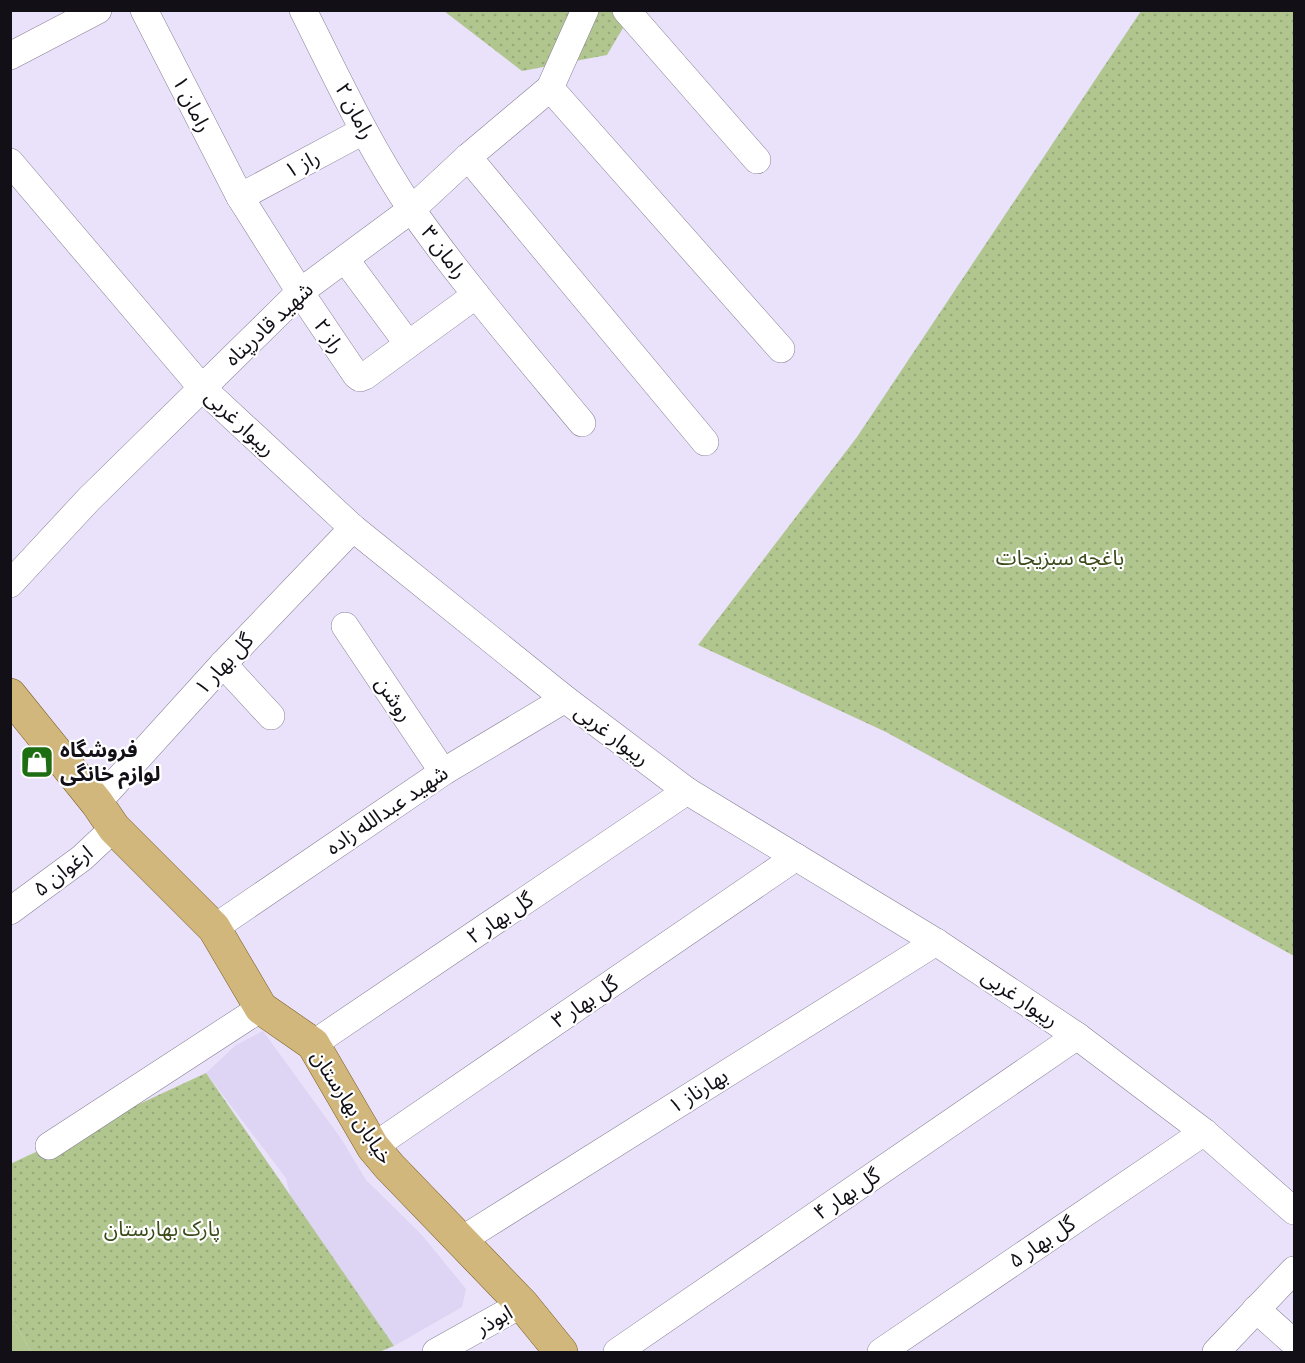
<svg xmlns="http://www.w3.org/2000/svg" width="1305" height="1363" viewBox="0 0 1305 1363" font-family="'PT Sans Narrow','Noto Sans Arabic',sans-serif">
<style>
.built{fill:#ded4f3}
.grass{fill:url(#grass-dots)}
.garden{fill:#b0c68e}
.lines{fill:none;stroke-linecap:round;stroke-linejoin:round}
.minor-casing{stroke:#878095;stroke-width:28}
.major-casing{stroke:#7b5d20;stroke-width:34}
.minor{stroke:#fff;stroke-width:27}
.major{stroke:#d1b77c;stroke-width:33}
.labels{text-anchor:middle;stroke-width:4.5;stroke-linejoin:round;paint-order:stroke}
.street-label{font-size:21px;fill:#120f17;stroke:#fff}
.park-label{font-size:21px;fill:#3a4b17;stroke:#fff}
.poi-label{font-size:21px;font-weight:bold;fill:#120f17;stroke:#fff;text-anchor:start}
</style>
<defs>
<pattern id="grass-dots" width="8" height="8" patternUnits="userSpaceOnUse" patternTransform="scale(1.5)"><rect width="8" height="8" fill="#b0c68e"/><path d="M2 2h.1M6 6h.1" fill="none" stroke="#96a97a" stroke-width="1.8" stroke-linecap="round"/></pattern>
</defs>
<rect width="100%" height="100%" fill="#eae2fa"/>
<polygon class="built" points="263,1031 342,1140 366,1180 421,1234 466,1289 462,1307 394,1346 291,1198 286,1178 206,1073 236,1045"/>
<g class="grass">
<polygon points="444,11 633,11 607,55 522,71"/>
<polygon points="1141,11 1294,11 1294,956 886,732 698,645 857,437"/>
<polygon points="206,1073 394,1346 379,1352 31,1352 11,1315 10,1164"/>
</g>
<polygon class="garden" points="11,1315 31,1352 11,1352"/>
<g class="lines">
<defs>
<g id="minor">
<polyline points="144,10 240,197 300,292 356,375 360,378 365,376 476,295"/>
<path d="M303 10C337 78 369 147 412 210 464 284 524 353 582 423"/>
<polyline points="626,10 757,160"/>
<polyline points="10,56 98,10"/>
<polyline points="550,88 781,349"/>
<polyline points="468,157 705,442"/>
<polyline points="10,162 202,388 353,528 565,699 687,791 936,942 1077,1036 1204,1132 1294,1211"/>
<polyline points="240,197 363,131"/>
<polyline points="345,259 408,344"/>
<polyline points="10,584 89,499 300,292 412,209 468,157 550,88 585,10"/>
<polyline points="345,626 443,772"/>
<polyline points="223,664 271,716"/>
<polyline points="97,803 223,664 353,528"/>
<polyline points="10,911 82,858 114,828"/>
<polyline points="214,928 443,772 565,699"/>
<polyline points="313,1044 687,791"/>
<polyline points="49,1146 261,1008"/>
<polyline points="373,1147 796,857"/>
<polyline points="460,1241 936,942"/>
<polyline points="1256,1309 1294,1343"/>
<polyline points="436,1352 522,1304"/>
<polyline points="617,1352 1077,1036"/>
<polyline points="881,1352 1204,1132"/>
<polyline points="1216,1352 1294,1270"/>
</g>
<polyline id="major" points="10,695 97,803 114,828 214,928 261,1008 313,1044 373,1147 389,1166 522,1304 561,1352"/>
</defs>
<use href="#minor" class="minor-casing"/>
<use href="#major" class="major-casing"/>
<use href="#minor" class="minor"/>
<use href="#major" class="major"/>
</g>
<defs>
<symbol id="shop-square" viewBox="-11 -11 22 22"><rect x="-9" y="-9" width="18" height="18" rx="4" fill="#1d6d12" stroke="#fff"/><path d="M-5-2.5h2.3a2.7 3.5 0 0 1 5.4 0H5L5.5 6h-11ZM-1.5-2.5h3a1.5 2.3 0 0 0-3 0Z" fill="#fff"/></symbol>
</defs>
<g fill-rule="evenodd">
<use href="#shop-square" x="18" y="743" width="38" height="38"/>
</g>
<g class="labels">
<g class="street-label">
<text transform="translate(192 104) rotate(63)" y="7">رامان ۱</text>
<text transform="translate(355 111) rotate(62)" y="7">رامان ۲</text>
<text transform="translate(302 164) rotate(-28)" y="7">راز ۱</text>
<text transform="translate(444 252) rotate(53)" y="7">رامان ۳</text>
<text transform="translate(269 324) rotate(-43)" y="7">شهید قادرپناه</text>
<text transform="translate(329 336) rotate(56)" y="7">راز ۲</text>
<text transform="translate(240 423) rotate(43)" y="7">ریبوار غربی</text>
<text transform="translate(224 664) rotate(-47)" y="7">گل بهار ۱</text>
<text transform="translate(394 699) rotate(56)" y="7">روشن</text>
<text transform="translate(612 735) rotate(37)" y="7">ریبوار غربی</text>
<text transform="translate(387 810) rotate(-34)" y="7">شهید عبدالله زاده</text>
<text transform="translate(63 871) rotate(-38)" y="7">ارغوان ۵</text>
<text transform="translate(500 918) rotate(-34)" y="7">گل بهار ۲</text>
<text transform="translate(1020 998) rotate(34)" y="7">ریبوار غربی</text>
<text transform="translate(585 1002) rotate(-34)" y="7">گل بهار ۳</text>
<text transform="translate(698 1091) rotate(-32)" y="7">بهارناز ۱</text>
<text transform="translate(352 1107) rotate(57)" y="7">خیابان بهارستان</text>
<text transform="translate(847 1194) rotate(-34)" y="7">گل بهار ۴</text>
<text transform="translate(1042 1242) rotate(-34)" y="7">گل بهار ۵</text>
<text transform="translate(494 1320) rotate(-29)" y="7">ابوذر</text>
</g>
<g class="park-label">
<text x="1060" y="565">باغچه سبزیجات</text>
<text x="162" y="1236">پارک بهارستان</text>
</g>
<g class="poi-label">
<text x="60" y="757">فروشگاه<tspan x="60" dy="24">لوازم خانگی</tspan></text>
</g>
</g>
<rect width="1305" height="1363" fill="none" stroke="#120f17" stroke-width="24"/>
</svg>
